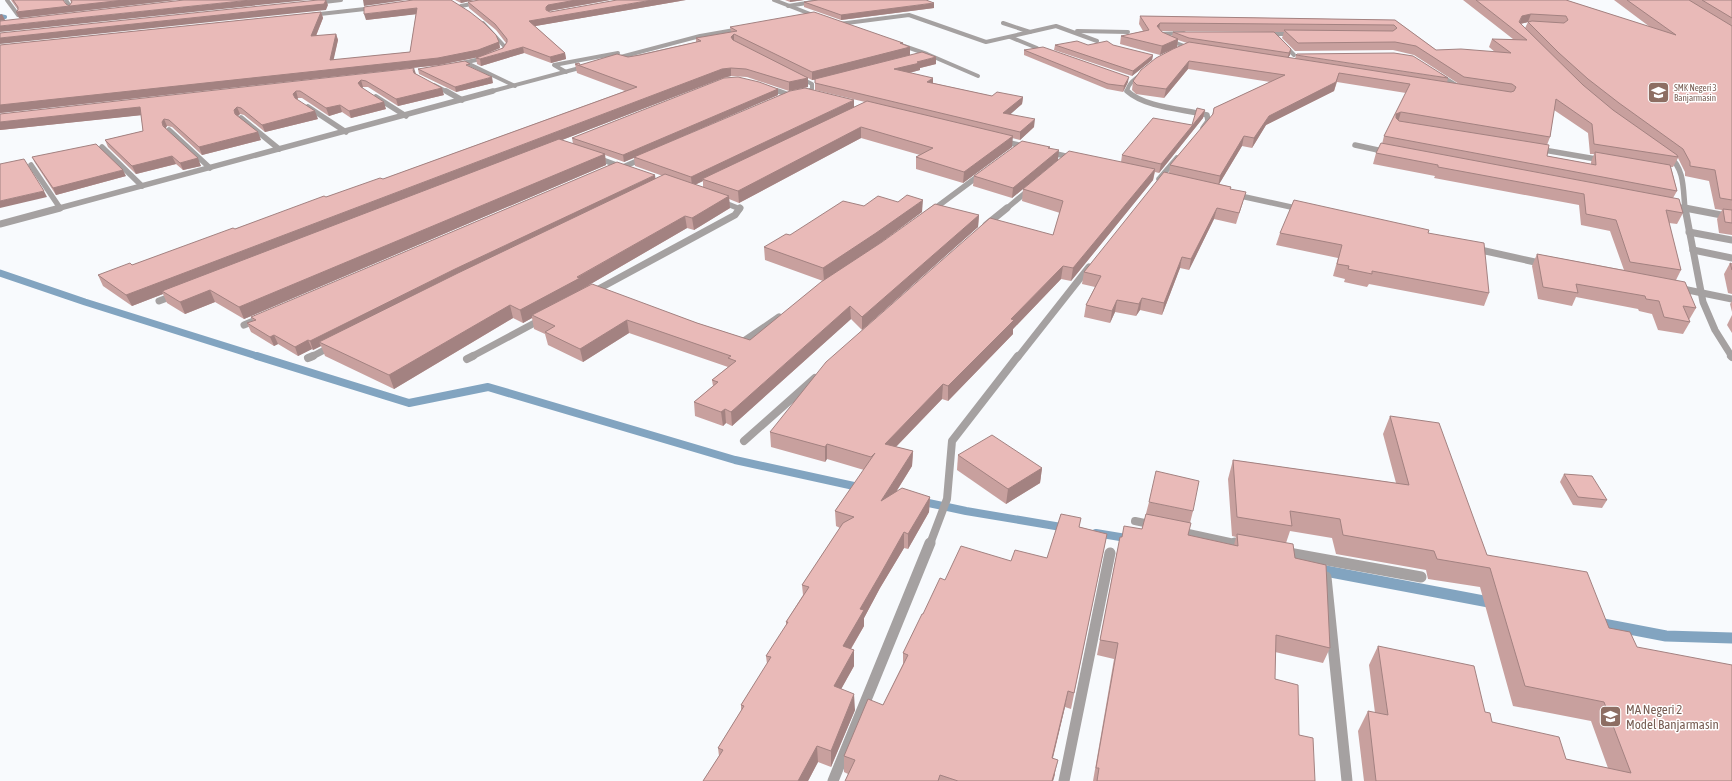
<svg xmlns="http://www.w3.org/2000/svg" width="1732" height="781" viewBox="0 0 1732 781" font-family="'Asap Condensed',sans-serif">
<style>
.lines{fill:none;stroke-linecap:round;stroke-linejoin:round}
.stream-far3{stroke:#82a4c0;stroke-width:4}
.stream-far2{stroke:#82a4c0;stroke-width:7}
.stream-far1{stroke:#82a4c0;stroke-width:8}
.stream{stroke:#82a4c0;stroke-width:11}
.street-far4{stroke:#a5a1a1;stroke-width:4}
.street-far3{stroke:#a5a1a1;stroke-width:5.5}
.street-far2{stroke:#a5a1a1;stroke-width:7}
.street-far1{stroke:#a5a1a1;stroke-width:8}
.street{stroke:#a5a1a1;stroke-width:11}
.wall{fill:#c8a09e;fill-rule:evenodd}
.shaded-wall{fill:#a38281}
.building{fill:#e9bab8;stroke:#a38281}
.labels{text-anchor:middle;stroke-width:3;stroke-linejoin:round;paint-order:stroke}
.far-education-label{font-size:9px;fill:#785e54;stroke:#fff;text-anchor:start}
.near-education-label{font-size:13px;fill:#785e54;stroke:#fff;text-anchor:start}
</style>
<rect width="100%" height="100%" fill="#f8fafd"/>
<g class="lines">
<polyline class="stream-far3" points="0,16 5,17 0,18"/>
<polyline class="stream-far2" points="0,273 85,302 260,357"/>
<g class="stream-far1">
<polyline points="257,356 409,403 488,387 735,460 863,488"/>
<polyline points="919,501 966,511 1067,528"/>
<polyline points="1096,533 1132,539"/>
</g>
<g class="stream">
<polyline points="1315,569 1494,603"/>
<polyline points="1598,623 1666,636 1732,638"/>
</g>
<g class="street-far4">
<polyline points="7,0 18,15"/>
<polyline points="66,0 71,8"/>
<polyline points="774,0 818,17"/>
<polyline points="316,3 341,0"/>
<polyline points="461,6 492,0"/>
<polyline points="788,6 825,0"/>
<polyline points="311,15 374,8"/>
<polyline points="483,23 505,47 503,51 498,54"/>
<polyline points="1003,23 1030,32"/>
<polyline points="839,24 909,15 986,42 1056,26 1097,41"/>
<polyline points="1077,31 1128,32"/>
<polyline points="1184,33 1159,34 1163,38 1187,47"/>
<polyline points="1293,34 1274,34 1294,55"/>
<polyline points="1010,37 1037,48"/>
<polyline points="901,45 927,54 978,76"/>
<polyline points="613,59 700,36 740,29"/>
<polyline points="467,63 515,86"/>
<polyline points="458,64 485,58"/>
<polyline points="566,72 554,65 618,53"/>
<polyline points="1440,75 1461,88"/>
<polyline points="800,78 812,84 812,89 805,92 807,92"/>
<polyline points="434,85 448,92"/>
<polyline points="768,88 781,92"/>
<polyline points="489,92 587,66"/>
<path d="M1129 92 1127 91C1129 82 1136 78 1143 73"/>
</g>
<g class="street-far3">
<polyline points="446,91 462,100"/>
<polyline points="778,91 789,95"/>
<polyline points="806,91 805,92 810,93"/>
<path d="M1127 91C1146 108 1183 109 1207 115L1208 121 1203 128"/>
<polyline points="376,97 406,116"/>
<polyline points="308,107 346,132"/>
<polyline points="241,118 279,149"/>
<polyline points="169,130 210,168"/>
<polyline points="1002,141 1027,147"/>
<polyline points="1355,145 1387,152"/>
<polyline points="102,147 142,186"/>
<polyline points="1538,149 1602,160"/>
<polyline points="1048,152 1074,158"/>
<path d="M1669 156C1685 169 1683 190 1685 209"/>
<polyline points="595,157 622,167"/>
<polyline points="31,165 60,208"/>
<polyline points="623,167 644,158"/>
<polyline points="1159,179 1177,158"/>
<polyline points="1236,195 1300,209"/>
<polyline points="720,201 740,209"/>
<polyline points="1680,207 1690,209"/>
<polyline points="56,209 493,91"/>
<polyline points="934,209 981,174"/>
<polyline points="1006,209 1031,188"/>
</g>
<g class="street-far2">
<polyline points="1295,208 1300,209"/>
<polyline points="1685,208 1703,302 1715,330 1732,357"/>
<polyline points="1685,208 1732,217"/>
<polyline points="931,211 935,208"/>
<polyline points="0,224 60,208"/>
<polyline points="986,225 1007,208"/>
<polyline points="1689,232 1732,240"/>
<polyline points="1476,249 1544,264"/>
<polyline points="1693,250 1732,258"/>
<polyline points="1678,288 1732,299"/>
<polyline points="593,292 735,215 740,208"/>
<polyline points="159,301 175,295"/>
<polyline points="244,325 258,319"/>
<polyline points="741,343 779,317"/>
<polyline points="311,357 332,346"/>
<polyline points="471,357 542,319"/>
<polyline points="1018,357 1089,267"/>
</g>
<g class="street-far1">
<polyline points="1731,356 1732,357"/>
<polyline points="308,358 313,356"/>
<polyline points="467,359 473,356"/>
<polyline points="744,441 815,378"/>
<polyline points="1135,521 1154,525"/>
<polyline points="1179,531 1239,544"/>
<polyline points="930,544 947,499 952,441 1018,356"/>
</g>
<g class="street">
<polyline points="1235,543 1244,545"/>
<polyline points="1283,552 1421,577"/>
<polyline points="1326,577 1347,781"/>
<polyline points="833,781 930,543"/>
<polyline points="1064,781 1110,553"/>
</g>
</g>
<g class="wall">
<polygon points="11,0 63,0 66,4 69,6 71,2 70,0 176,0 19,18 18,10"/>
<polygon points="413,0 499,42 500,48 485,54 503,48 506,43 496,30 469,8 468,2 479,0 610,0 549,11 550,12 686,0 535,26 565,53 566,59 551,63 524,53 481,66 477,64 476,58 478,57 439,65 0,113 0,45 321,12 323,18 316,36 336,34 338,40 333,60 410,52 416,14 366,20"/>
<polygon points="455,0 474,0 461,3"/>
<polygon points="785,0 804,0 790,2"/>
<path d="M1463 0H1566L1650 27 1614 0H1732V235L1719 233 1717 219 1722 210 1715 209 1709 181 1685 176V172L1678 158 1673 167H1671L1677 191 1673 198 1683 213 1677 224 1669 223 1681 270 1676 280 1696 308 1689 320 1690 322 1683 334 1658 330 1652 314 1639 311 1638 309 1576 297 1572 306 1538 299 1532 266 1537 254 1624 270 1610 231 1581 225 1579 205 1434 178 1435 176 1373 164 1376 153 1382 144 1384 136 1406 93 1337 82 1334 91 1266 125 1252 148 1242 146 1219 184 1231 187 1230 189 1243 202 1236 224 1214 219 1189 270 1180 268 1162 315 1140 310 1136 316 1115 312 1110 323 1084 317 1086 305 1095 287 1082 284 1084 272 1169 173 1170 165 1212 116 1214 108 1270 82 1188 69 1164 98 1136 94 1132 90 1133 81 1169 50 1160 55 1120 44 1121 36 1143 31 1139 24 1140 16 1395 20 1436 50 1495 52 1489 47 1492 39H1513ZM1528 22 1525 28 1521 24ZM1160 31 1272 32H1173L1172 36 1162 32ZM1274 32H1284L1282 38 1295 51 1393 50 1414 55 1459 84 1447 82 1448 78 1296 55 1295 59 1288 58 1290 55 1291 49ZM1178 40 1187 43 1177 47ZM1554 110 1588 133 1590 154H1594L1591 162V164L1547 156V145L1550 137Z"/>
<polygon points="804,2 934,8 841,20 804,7"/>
<path d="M730 27 903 44 910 47V55L936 64 920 68V70L909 73 933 83 992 96 1023 97 1022 104 1010 114 1034 127 1020 140 1012 138V147L963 183 916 169V157L920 155 861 138 739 203 729 199 730 208 694 230 687 228 589 285 697 323 750 340 823 281 765 260 764 247 790 235 864 206 922 212 878 245 979 215 978 227 862 330 851 319 732 426 726 423 723 426 695 416 694 402 713 386 712 380 728 367 629 333 583 362 548 345 545 334 534 329 532 318 523 323 513 318 394 389 325 356 321 346 313 350 312 349 298 356 278 344 274 346 251 332 247 323 253 321 251 317 655 179 663 176 635 166 634 158 624 162 605 155 606 165 244 319 215 302 185 314 167 303 163 294 132 306 103 286 98 275 132 265 326 197 383 179 625 91 577 73 575 64 580 65 628 57 696 42V38L731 32ZM731 76 747 77 789 91 808 87V78L812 80H815V90L865 102 854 107 651 150 778 95V89L572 138 573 144 562 140 723 78ZM703 181V187L695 185Z"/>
<polygon points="1055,45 1088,45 1153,55 1152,60 1132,76 1054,50"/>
<polygon points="1024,50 1128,82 1123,92 1107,89 1024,55"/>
<polygon points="418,69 493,83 456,92 419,74"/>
<polygon points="416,74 444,95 398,106 368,87 363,87 362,88 386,109 351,118 342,112 329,116 302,98 298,98 297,100 318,119 265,132 244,115 240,114 238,116 261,140 202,155 172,127 167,126 166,128 201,166 183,170 176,164 136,174 108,147 105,140 143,131 141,115 0,130 0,114"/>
<polygon points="1205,110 1203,118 1159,173 1155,172 1153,180 1071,281 1061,279 1013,329 1013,334 948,401 942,399 896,447 913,451 912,466 896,492 930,497 929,512 908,549 904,548 880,588 864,618 864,626 851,649 854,650 854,666 841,689 855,710 831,767 818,762 808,781 703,781 719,756 718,748 741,711 741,705 767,664 766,656 786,626 786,622 803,595 802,585 840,528 836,526 835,511 864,470 827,459 825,462 771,447 770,432 1053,235 1060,213 1022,201 1023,189 1121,162 1122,155 1192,125"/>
<polygon points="1050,147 1050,148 1058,160 1012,198 973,186 974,176"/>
<polygon points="32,157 126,176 56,195 35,163"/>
<polygon points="1280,233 1428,233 1489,293 1484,306 1369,284 1367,287 1344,282 1345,279 1333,276 1338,258 1276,245"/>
<polygon points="1730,263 1732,264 1732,294 1728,293 1724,274"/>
<polygon points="1732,301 1732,312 1730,304"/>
<polygon points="1732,315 1732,333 1727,325"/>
<polygon points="1390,416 1487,555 1609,628 1637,647 1732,781 1364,781 1358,731 1368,711 1375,713 1369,665 1378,646 1485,712 1492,722 1566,759 1608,768 1591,721 1513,706 1480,587 1428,579 1426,570 1336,554 1332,538 1290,531 1286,543 1295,558 1330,648 1323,663 1275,652 1275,679 1299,735 1315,781 1093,781 1114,659 1097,655 1117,552 1122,537 1142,529 1149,502 1193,511 1190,523 1188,535 1234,545 1236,537 1232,536 1228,479 1233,460 1396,483 1383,434"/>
<polygon points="958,455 1042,468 1040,483 1006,504 957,470"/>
<polygon points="1564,474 1607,500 1602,508 1573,505 1560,482"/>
<polygon points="1080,527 1107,534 1071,709 1065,707 1053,758 1055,775 1053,781 845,781 848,774 844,772 844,756 883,705 903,664 903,653 923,614 945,580 1011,561 1047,558"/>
</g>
<g class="shaded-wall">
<polygon points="124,0 176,0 19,18 16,12"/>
<polygon points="251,0 308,0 0,32 0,26"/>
<polygon points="326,0 328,5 326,10 0,44 0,38"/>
<polygon points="363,0 406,0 364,6"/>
<polygon points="460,0 474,0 461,3"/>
<polygon points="576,0 610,0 549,11 547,12 546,7 548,5"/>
<polygon points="652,0 686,0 530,27 529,21"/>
<polygon points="790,0 804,0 790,2"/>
<polygon points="934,3 934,8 841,20 841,15"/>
<polygon points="417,8 418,14 366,20 364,14"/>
<polygon points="321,12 323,18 313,43 311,36"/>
<polygon points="2,14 5,20 0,21 0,15"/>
<polygon points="1531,14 1528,22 1519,24 1522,16"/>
<polygon points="1160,23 1159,30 1157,26"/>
<polygon points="336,34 338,40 332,67 330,60"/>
<polygon points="734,34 734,42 732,45 731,37"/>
<polygon points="1178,39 1177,47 1160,55 1162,46"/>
<polygon points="499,42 500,48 479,57 439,65 0,113 0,105"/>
<polygon points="903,43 903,49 910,47 910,55 812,80 812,72"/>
<polygon points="523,47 524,53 481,66 480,59"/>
<polygon points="1291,49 1290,55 1287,59 1289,53"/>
<polygon points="565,53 566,59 551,63 550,57"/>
<polygon points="1153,55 1152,60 1132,76 1133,71"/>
<polygon points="936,57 936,64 920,68 920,70 894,77 894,69 917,62"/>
<polygon points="1189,61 1188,69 1164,98 1166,89"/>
<polygon points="414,68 416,74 415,77 413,70"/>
<polygon points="731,68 731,76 723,78 165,293 162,291 163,294 132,306 126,295 722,69"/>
<polygon points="1339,73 1334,91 1266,125 1252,148 1254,138 1269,116"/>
<polygon points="492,77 493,83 456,92 455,87"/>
<polygon points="1129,77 1128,82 1123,92 1124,86"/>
<polygon points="808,78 808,87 789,91 789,82"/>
<polygon points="933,78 933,86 927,82"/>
<polygon points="361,80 363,87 361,90 358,83"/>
<polygon points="442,88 444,95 398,106 396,99"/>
<polygon points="778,89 778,95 624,162 623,155"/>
<polygon points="296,91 298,98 296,101 293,94"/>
<polygon points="1023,97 1022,104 1003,121 1003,113"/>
<polygon points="854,100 854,108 702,179 703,181 692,186 691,177"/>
<polygon points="384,102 386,109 351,118 349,111"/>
<polygon points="340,105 342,112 329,116 326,108"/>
<polygon points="140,107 143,115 0,130 0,122"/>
<polygon points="237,107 240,114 237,117 238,121 234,110"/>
<polygon points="1205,110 1203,118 1159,173 1161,164"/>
<polygon points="315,111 318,119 265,132 262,125"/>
<polygon points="1401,112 1398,122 1394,124 1396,114"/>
<polygon points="164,119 167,126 165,129 162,122"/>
<polygon points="1035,119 1034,127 1020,140 1020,132"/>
<polygon points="861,127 861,138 739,203 738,191"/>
<polygon points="258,132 261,140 202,155 199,147"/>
<polygon points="1013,136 1012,147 963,183 964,172"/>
<polygon points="1244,136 1242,146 1218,186 1220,176"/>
<polygon points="1059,150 1058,160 1012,198 1013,188"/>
<polygon points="605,154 606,165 244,319 239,307"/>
<polygon points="172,156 176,164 136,174 132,166"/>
<polygon points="198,158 201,166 183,170 180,163"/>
<polygon points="1155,169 1153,180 1071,281 1073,268"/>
<polygon points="123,170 126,176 56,195 53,188"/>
<polygon points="655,175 656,182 319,342 321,346 313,350 310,341 455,269"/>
<polygon points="44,191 47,197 0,208 0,201"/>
<polygon points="729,196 730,208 694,230 692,218"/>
<polygon points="923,200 922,212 876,246 824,281 823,268"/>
<polygon points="1217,208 1214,219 1189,270 1191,259"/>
<polygon points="979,215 978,227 862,330 862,317"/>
<polygon points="685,216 687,228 582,289 532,315 532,318 523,323 520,310"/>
<polygon points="1182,257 1180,268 1162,315 1164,303"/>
<polygon points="1063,266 1061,279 1013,329 1013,334 948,401 948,386 1011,319"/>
<polygon points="210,290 215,302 185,314 180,302"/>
<polygon points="1142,298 1140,310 1136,316 1139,304"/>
<polygon points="1117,300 1115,312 1110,323 1112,311"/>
<polygon points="510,305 513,318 394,389 389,375"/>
<polygon points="850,306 851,319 732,426 731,412"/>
<polygon points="627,320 629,333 583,362 580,349"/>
<polygon points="274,335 278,344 274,346 270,337"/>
<polygon points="308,340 312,349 298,356 295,347"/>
<polygon points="943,384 942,399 885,458 885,444"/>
<polygon points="725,409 726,423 723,426 721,412"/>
<polygon points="827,444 827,459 825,462 825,447"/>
<polygon points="913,451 912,466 881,516 881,501"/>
<polygon points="1042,468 1040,483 1006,504 1008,489"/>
<polygon points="930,497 929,512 908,549 908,534"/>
<polygon points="904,532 904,548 880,588 864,618 864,626 843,662 843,646 860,609 881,573"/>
<polygon points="854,650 854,666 834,702 834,686"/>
<polygon points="1068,691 1065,707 1049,773 1052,758"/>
<polygon points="854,694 855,710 831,767 831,751"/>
<polygon points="817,746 818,762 808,781 798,781"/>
<polygon points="1058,760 1053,781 1052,781"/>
</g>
<g class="building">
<polygon points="13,0 63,0 66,4 69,6 72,2 71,0 124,0 16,12 18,10 18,7"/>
<polygon points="184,0 251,0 0,26 0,21"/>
<polygon points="318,0 326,0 324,4 0,38 0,33"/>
<polygon points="413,0 451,0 470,12 484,23 496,35 499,42 478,50 438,58 0,105 0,45 321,12 311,36 336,34 330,60 410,52 417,8 364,14 364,7"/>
<polygon points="479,0 576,0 548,5 546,7 546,10 550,12 617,0 652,0 529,21 565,53 550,57 523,47 480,59 476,58 503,48 507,42 507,39 495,24 468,2"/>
<polygon points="818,0 926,0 934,3 841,15 804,2"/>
<polygon points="1476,0 1566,0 1676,35 1627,0 1689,0 1732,26 1732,200 1720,198 1715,170 1690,166 1690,162 1683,149 1619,103 1588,79 1559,53 1528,22 1532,21 1564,23 1568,20 1566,16 1531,14 1522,16 1519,22 1583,85 1613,110 1677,155 1678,157 1594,144 1592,124 1556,99 1550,137 1401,112 1396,114 1396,118 1399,121 1549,145 1547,156 1596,165 1595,152 1670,165 1677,191 1384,136 1410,84 1339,73 1336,82 1269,116 1254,138 1244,136 1220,176 1170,165 1213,114 1214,108 1285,75 1189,61 1166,89 1137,85 1133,81 1141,70 1156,58 1173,49 1189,42 1511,92 1514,91 1516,87 1512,84 1464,77 1416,46 1395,42 1298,43 1284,30 1393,31 1397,28 1394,25 1160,23 1157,26 1162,32 1178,39 1162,46 1121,36 1149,30 1140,16 1395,20 1436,50 1461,49 1511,53 1492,39 1527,40"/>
<polygon points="1702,0 1732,0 1732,18"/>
<polygon points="814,12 903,43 900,43 910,47 812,72 734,34 731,37 733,40 808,78 789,82 746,69 731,68 722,69 126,295 98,275 130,263 132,265 233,228 235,229 324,196 326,197 380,178 383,179 637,87 575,64 579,63 580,65 617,54 628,57 640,55 701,41 696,38 737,31 730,27"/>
<polygon points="1173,32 1274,32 1291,49 1289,53 1189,38"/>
<polygon points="1077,41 1088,45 1107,41 1113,45 1153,55 1133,71 1055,45"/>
<polygon points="1043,47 1129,77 1124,86 1108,84 1024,50"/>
<polygon points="922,52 936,57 917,62 920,63 894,69 933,78 927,82 992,96 997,92 1023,97 1003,113 1035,119 1020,132 815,83 815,79"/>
<polygon points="1394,53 1413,56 1448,78 1296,55 1297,54"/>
<polygon points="465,61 470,64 466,65 492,77 455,87 418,69"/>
<polygon points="414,68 413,70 414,73 442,88 396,99 366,81 361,80 358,83 361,87 384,102 349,111 340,105 326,108 300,91 296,91 293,94 295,98 315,111 262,125 241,108 237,107 234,110 235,114 258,132 199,147 169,120 164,119 162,122 163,126 198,158 180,163 172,156 132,166 105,140 143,131 140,107 0,122 0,114"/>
<polygon points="738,77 759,82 778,89 623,155 572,138 724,78"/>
<polygon points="805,88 854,100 691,177 634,157 790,91"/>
<polygon points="867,101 1013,136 964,172 916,157 933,148 861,127 738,191 702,179"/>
<polygon points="1197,108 1205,110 1161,164 1122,155 1153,118 1192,125"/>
<polygon points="559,139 605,154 239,307 210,290 180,302 162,291"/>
<polygon points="1022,141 1050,147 1048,148 1059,150 1013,188 974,176"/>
<polygon points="1381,143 1679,199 1683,213 1666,210 1681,270 1630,262 1616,220 1586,214 1584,194 1438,167 1438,165 1376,153"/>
<polygon points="96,144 123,170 53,188 32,157"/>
<polygon points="1069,151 1155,169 1073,268 1063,266 1011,319 1014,320 948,386 943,384 885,444 913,451 881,501 902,488 930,497 908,534 904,532 881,573 860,609 864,610 843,646 854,650 834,686 854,694 831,751 817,746 798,781 703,781 723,750 718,748 744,706 741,705 771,657 766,656 788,622 786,622 809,587 802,585 843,523 854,517 835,511 875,453 871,457 827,444 825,447 770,432 826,362 990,218 1053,235 1063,201 1023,189"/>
<polygon points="24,159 44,191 0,201 0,164"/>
<polygon points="617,162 655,175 455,269 310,341 308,340 295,347 274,335 270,337 247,323 256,320 251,317"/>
<polygon points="1164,172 1231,187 1230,189 1246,192 1239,213 1217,208 1191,259 1182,257 1164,303 1142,298 1139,304 1117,300 1112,311 1086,305 1101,276 1084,272"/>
<polygon points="665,174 729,196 692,218 685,216 577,277 580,278 520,310 510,305 389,375 319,342 458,273"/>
<polygon points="907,195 923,200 876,233 823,268 764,247 786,234 790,235 843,201 864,206 878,196 898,202"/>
<polygon points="1294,200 1429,230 1428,233 1484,243 1489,293 1372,271 1372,274 1348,269 1349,266 1337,264 1342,245 1280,233"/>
<polygon points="935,204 979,215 862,317 850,306 731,412 725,409 721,412 694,402 718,382 712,380 736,361 728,358 731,356 627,320 580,349 545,332 555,326 532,315 592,284 697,323 750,340 821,282 882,242"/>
<polygon points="1723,209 1732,210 1732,223 1725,222"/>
<polygon points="1537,254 1685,282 1696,308 1683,306 1690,322 1664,317 1659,301 1646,299 1645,296 1576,284 1578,293 1543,287"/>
<polygon points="1730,263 1732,264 1732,270"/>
<polygon points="1390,416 1439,423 1487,555 1587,572 1609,628 1630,632 1637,647 1732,665 1732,781 1376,781 1368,711 1388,715 1378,646 1474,666 1485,712 1490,713 1492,722 1559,737 1566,759 1631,773 1604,702 1525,686 1490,568 1437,559 1434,551 1343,535 1340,519 1290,511 1292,526 1237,517 1233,460 1409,485"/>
<polygon points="992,435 1042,468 1008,489 958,455"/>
<polygon points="1156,471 1199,481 1193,511 1149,502"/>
<polygon points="1564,474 1592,476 1607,500 1578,497"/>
<polygon points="1061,514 1081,518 1079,527 1107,534 1074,693 1068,691 1052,758 1058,760 1052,781 958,781 940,775 938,781 845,781 855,760 844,756 868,699 883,705 908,655 903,653 922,614 923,614 940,578 945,580 961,546 1011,561 1015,550 1047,558"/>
<polygon points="1146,514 1191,523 1188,535 1238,546 1237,534 1293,544 1295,558 1326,565 1330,648 1276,635 1275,679 1298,685 1299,735 1313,738 1315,781 1097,781 1099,768 1096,768 1118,643 1100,640 1120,537 1122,537 1124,526 1142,529"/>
</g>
<defs>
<symbol id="school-square" viewBox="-11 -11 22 22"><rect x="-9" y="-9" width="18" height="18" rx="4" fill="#8d6e63" stroke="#fff"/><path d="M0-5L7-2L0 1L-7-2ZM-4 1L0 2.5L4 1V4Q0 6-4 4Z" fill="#fff"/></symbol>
</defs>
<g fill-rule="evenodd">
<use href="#school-square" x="1646" y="80" width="25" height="25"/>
<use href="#school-square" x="1598" y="704" width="25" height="25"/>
</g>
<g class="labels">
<g class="far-education-label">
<text x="1674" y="91">SMK Negeri 3<tspan x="1674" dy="10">Banjarmasin</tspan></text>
</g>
<g class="near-education-label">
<text x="1626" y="714">MA Negeri 2<tspan x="1626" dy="15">Model Banjarmasin</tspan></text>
</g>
</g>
</svg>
